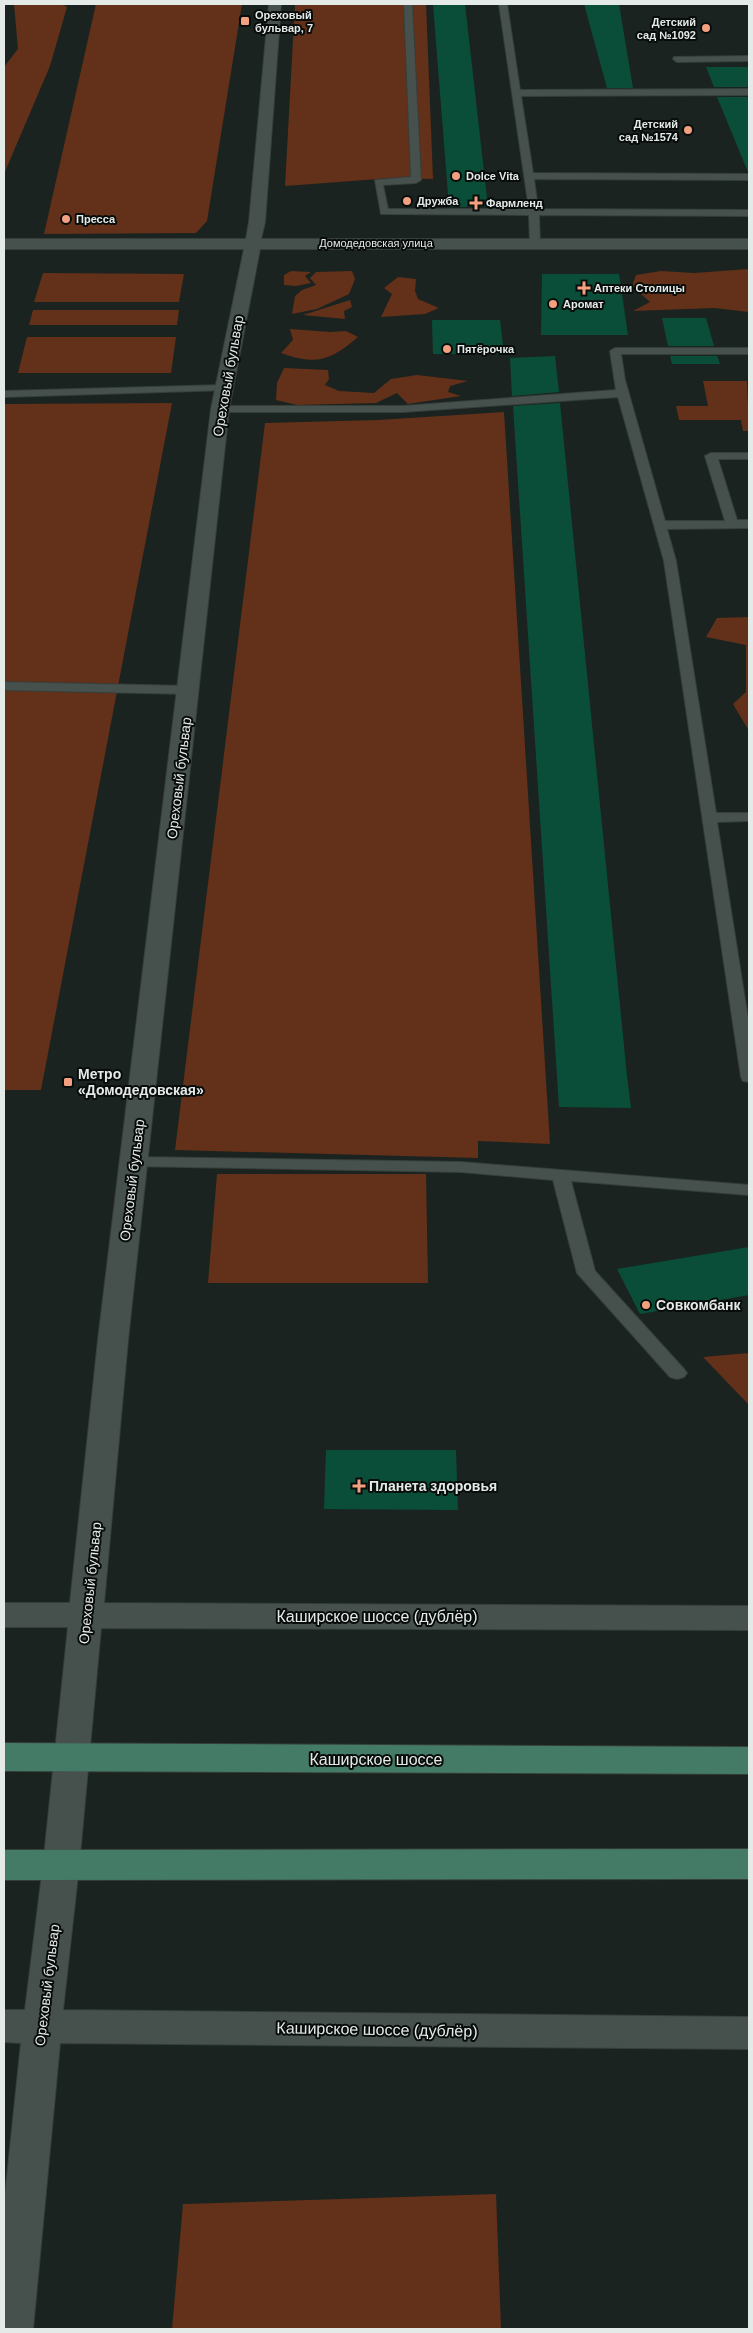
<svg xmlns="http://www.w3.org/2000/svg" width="753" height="2333" viewBox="0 0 753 2333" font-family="Helvetica,sans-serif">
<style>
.green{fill:#633019}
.building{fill:#0a4e3a}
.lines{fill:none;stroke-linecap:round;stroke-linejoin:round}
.lane-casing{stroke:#363e3a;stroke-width:2}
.secondary-casing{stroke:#363e3a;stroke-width:2}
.primary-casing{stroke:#363e3a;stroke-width:2}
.lane{fill:#46514d;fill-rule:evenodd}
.secondary{fill:#46514d;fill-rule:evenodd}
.primary{fill:#447b67;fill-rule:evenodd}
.poi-dot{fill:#f2a07f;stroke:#080c0a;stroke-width:2}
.labels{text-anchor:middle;stroke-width:4;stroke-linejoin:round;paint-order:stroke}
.far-poi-label{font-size:11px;font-weight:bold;fill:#e4eae7;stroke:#080c0a;text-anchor:start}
.far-street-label{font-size:11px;fill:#e4eae7;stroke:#080c0a}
.street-label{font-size:14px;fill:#e4eae7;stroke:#080c0a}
.poi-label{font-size:14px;font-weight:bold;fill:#e4eae7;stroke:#080c0a;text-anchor:start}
.near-street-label{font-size:16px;fill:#e4eae7;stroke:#080c0a}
</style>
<rect width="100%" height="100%" fill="#1a231f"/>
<g class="green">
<polygon points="14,4 62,4 67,7 50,66 4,174 4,67 18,49"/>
<polygon points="96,4 242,4 207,221 196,233 44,234"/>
<polygon points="295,4 426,4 433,179 392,178 285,186"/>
<polygon points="749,269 749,312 714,308 633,311 650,302 632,286 636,275 661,271 694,273"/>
<polygon points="291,271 311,272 305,276 311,283 296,286 284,285 284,275"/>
<polygon points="352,271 355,279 349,294 317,309 292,314 295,296 302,290 316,285 310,278 316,272"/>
<polygon points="43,273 184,274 179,302 34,302"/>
<polygon points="398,277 416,279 415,291 418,299 439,308 425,314 381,317 392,294 384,288"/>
<polygon points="350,300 352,307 344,311 345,319 303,315"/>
<polygon points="33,310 179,310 177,325 29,325"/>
<path d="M290 329 330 332 346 331 358 337C331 360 317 366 281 353L293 340Z"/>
<polygon points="27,337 176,337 171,373 18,373"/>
<polygon points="284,368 328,370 329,379 325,385 339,391 374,393 391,379 417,375 468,381 450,386 448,392 461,396 408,404 397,393 376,403 297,405 276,400 277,383"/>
<polygon points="703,381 747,381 749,431 743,431 741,420 679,420 676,406 708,406"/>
<polygon points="172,403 41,1090 4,1090 4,404"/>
<polygon points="504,412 550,1144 478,1141 478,1158 175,1150 265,423 378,420"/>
<polygon points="749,617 749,731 733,704 746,692 746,645 706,637 717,618"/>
<polygon points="217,1174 426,1174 428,1283 208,1283"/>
<polygon points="749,1353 749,1405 703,1357"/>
<polygon points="496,2194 501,2329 172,2329 183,2204"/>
</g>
<g class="building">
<polygon points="433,4 465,4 488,207 449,207"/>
<polygon points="584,4 619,4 633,88 607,88"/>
<polygon points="706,67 749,67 749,87 714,87"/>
<polygon points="717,97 749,97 749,172 748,172"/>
<polygon points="542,274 619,274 628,335 541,335"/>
<polygon points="662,318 706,318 714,346 668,346"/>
<polygon points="432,320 500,320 504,354 433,354"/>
<polygon points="555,356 559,392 512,396 510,358"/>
<polygon points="670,356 717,356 720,364 672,364"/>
<polygon points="560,403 627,1076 631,1108 559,1107 513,406"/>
<polygon points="749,1247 749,1295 640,1314 617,1269"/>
<polygon points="326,1450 456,1450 458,1510 324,1509"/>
</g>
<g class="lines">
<defs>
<g id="lane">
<polygon points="404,4 412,4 421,180 416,183 383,185 388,209 529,209 499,4 507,4 520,90 749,89 749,95 521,96 533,173 749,174 749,180 534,179 538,209 749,210 749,216 539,215 540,243 535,246 530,243 529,215 381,214 375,180 411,177"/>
<polygon points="674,57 749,56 749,61 677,62 673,59"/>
<polygon points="615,348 749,348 749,354 621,354 625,380 665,521 725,521 705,456 711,453 749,453 749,459 718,459 737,520 749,520 749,528 667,529 676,561 716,813 749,813 749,821 717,822 749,1025 749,1082 743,1081 741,1077 664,561 618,397 403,412 220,412 214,409 220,406 403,406 616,390 610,351"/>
<polygon points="224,385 228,386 228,390 4,397 4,391"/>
<polygon points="4,682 189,686 196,690 189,694 4,690"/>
<polygon points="134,1157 461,1162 749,1185 749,1195 571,1181 595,1271 684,1369 687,1373 684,1377 677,1379 670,1377 577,1273 553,1180 461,1172 128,1166 125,1162 128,1158"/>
</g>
<polygon id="secondary" points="269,4 281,4 265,222 261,239 749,239 749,249 260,249 229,409 128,1340 104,1603 749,1606 749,1630 101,1628 79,1866 63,2010 749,2017 749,2049 60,2043 33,2329 4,2329 4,2205 21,2043 4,2042 4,2010 25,2010 43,1866 68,1627 4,1627 4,1603 70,1603 98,1340 211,409 244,249 4,249 4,239 246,239 249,222"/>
<g id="primary">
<polygon points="4,1743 749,1747 749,1774 4,1771"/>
<polygon points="749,1849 749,1879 4,1880 4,1850"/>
</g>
</defs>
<use href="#lane" class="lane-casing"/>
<use href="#secondary" class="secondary-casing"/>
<use href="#primary" class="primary-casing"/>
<use href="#lane" class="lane"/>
<use href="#secondary" class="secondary"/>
<use href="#primary" class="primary"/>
</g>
<g class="poi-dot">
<rect x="240" y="16" width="10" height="10" rx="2.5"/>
<circle cx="706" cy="28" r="5"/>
<circle cx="688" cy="130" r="5"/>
<circle cx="456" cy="176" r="5"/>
<circle cx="407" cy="201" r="5"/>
<path d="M473.5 195.5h5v5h5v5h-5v5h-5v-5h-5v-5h5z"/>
<circle cx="66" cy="219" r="5"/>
<path d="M581.5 280.5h5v5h5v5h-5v5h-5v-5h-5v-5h5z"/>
<circle cx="553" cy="304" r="5"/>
<circle cx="447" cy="349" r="5"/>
<rect x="63" y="1077" width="10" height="10" rx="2.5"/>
<circle cx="646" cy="1305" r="5"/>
<path d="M356.5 1478.5h5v5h5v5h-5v5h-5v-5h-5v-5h5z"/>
</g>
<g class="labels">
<g class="far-poi-label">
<text x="255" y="19">Ореховый<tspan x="255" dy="13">бульвар, 7</tspan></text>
<text x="696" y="26" text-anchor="end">Детский<tspan x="696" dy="13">сад №1092</tspan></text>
<text x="678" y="128" text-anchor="end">Детский<tspan x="678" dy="13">сад №1574</tspan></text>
<text x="466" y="180">Dolce Vita</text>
<text x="417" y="205">Дружба</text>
<text x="486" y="207">Фармленд</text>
<text x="76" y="223">Пресса</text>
<text x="594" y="292">Аптеки Столицы</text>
<text x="563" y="308">Аромат</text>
<text x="457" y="353">Пятёрочка</text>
</g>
<g class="far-street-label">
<text x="376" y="247">Домодедовская улица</text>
</g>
<g class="street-label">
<text transform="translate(228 376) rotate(-80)" y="5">Ореховый бульвар</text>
<text transform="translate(179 778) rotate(-83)" y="5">Ореховый бульвар</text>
<text transform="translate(132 1180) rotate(-83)" y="5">Ореховый бульвар</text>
<text transform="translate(90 1583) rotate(-84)" y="5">Ореховый бульвар</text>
<text transform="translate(47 1985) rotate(-83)" y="5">Ореховый бульвар</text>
</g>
<g class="poi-label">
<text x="78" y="1079">Метро<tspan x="78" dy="16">«Домодедовская»</tspan></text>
<text x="656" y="1310">Совкомбанк</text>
<text x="369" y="1491">Планета здоровья</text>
</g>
<g class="near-street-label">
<text x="377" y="1622">Каширское шоссе (дублёр)</text>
<text x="376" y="1765">Каширское шоссе</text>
<text transform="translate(377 2029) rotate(1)" y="6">Каширское шоссе (дублёр)</text>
</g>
</g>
<rect width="753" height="2333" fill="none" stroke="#e4eae7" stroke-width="10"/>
</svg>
